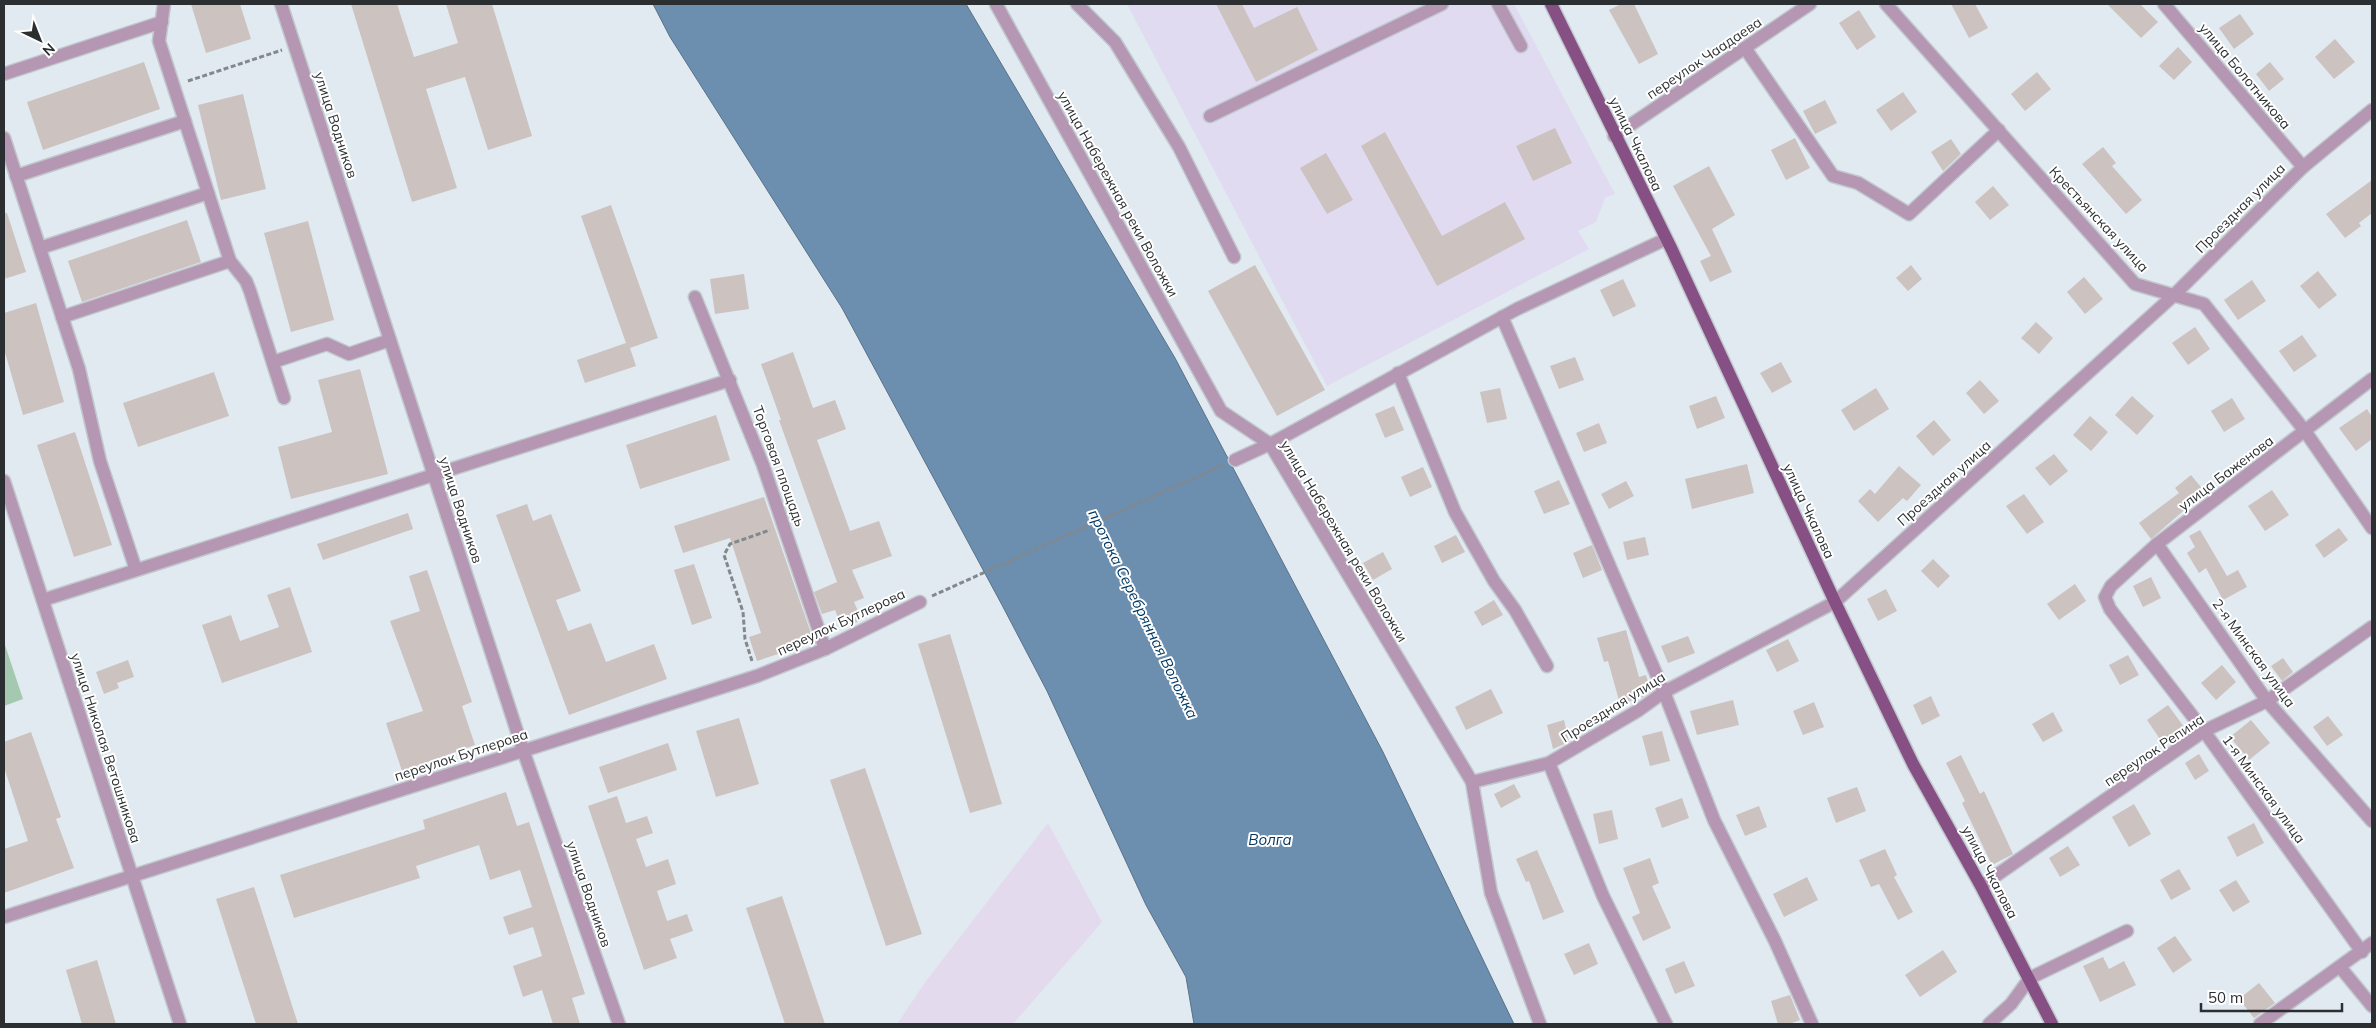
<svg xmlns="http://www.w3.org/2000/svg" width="2376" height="1028" viewBox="0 0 2376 1028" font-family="Mulish,sans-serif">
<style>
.industrial{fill:#e4daee}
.medical{fill:#e0dbf1}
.green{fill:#a4c8b0}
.water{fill:#6c8eaf;stroke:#597289}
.building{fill:#ccc2c0}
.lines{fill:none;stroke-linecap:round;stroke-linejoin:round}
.minor-casing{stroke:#c0c8ce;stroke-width:15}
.major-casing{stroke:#c0c8ce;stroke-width:15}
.path{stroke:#82888c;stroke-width:3;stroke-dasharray:5 2.5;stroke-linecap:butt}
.minor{stroke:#b596b3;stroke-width:12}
.major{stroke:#875085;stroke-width:12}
.labels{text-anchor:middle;stroke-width:4;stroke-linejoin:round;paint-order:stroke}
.street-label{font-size:14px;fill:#2c2f31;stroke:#fff}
.water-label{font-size:15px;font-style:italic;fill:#003863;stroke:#fff}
</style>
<rect width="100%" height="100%" fill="#e1eaf0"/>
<polygon class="industrial" points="1048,823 1102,922 1013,1024 897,1024 926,981"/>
<polygon class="medical" points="1127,4 1514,4 1615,194 1605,198 1596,222 1578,231 1589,249 1327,386"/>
<polygon class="green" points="4,642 23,699 4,706"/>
<polygon class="water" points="653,4 966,4 1175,358 1383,752 1514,1024 1194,1024 1186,977 1146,905 1047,691 1002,605 842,308 670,37"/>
<g class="building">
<polygon points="191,4 240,4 251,39 206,53"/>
<polygon points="351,4 397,4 414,57 458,43 446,4 492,4 532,136 488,150 465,77 426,89 457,188 412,202"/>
<polygon points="1216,4 1242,4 1254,28 1297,7 1318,50 1256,82"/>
<polygon points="1621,4 1634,4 1658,54 1639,64 1609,10"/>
<polygon points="1951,4 1975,4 1988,28 1969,38"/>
<polygon points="2107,4 2140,4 2158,22 2141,38"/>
<polygon points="1859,10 1876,37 1857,50 1839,23"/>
<polygon points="2240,14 2254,34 2234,49 2219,28"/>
<polygon points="2335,39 2355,62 2334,79 2315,57"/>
<polygon points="2178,47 2192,62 2174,80 2159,66"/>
<polygon points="144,62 160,109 43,150 27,102"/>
<polygon points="2270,62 2284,79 2269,91 2256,74"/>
<polygon points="2037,72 2051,89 2025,111 2011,94"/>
<polygon points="1903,92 1917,112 1891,131 1876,110"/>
<polygon points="243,94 266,189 221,200 198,105"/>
<polygon points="1825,100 1837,123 1815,134 1803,111"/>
<polygon points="1555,128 1572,163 1533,181 1516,146"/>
<polygon points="1385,132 1442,236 1505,202 1525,239 1437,286 1361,146"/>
<polygon points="1795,138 1810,168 1786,180 1771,150"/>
<polygon points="1951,139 1961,154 1943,171 1931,152"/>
<polygon points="2103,147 2116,163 2112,166 2142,200 2126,214 2082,164"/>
<polygon points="1326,153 1353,200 1327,214 1300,168"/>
<polygon points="1709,166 1735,215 1712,229 1732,272 1710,282 1700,261 1711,256 1673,186"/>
<polygon points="2372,180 2372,213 2359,223 2361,226 2345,238 2326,214"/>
<polygon points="1993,186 2009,205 1990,220 1975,202"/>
<polygon points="611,205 658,338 630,348 636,366 585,383 577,360 626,343 581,216"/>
<polygon points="4,213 7,213 26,272 4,279"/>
<polygon points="187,220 201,262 82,302 68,261"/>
<polygon points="308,221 334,320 291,332 264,233"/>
<polygon points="1255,265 1325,390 1277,416 1208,291"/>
<polygon points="1911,265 1922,279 1908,291 1896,278"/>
<polygon points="2318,271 2337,295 2319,309 2300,286"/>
<polygon points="744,274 749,309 715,314 710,279"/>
<polygon points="2084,277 2103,299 2085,314 2067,292"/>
<polygon points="1623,279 1636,306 1613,317 1600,290"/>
<polygon points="2252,280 2266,301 2238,320 2224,300"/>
<polygon points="36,303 64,402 23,415 4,349 4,313"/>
<polygon points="2036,322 2053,338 2039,354 2021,338"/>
<polygon points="2195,327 2210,349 2188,365 2172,343"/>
<polygon points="2302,335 2317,356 2294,372 2279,351"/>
<polygon points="793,352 813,408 835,400 846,429 817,440 850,531 879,521 892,556 852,570 864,598 854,602 862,620 842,628 835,610 822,614 814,592 837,582 779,420 781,420 761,364"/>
<polygon points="1575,357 1584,380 1559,389 1550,366"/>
<polygon points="1781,362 1792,382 1772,393 1760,373"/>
<polygon points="360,369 388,474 291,499 278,447 332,432 318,380"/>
<polygon points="214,372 229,416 138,447 123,403"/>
<polygon points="1980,380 1999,401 1984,414 1966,393"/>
<polygon points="1500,388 1507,419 1487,423 1480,392"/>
<polygon points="1876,388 1889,409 1854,431 1841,410"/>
<polygon points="1716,396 1725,418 1697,429 1689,406"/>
<polygon points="2132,396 2154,416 2137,435 2115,415"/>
<polygon points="2232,398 2245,419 2224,432 2211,411"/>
<polygon points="1394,406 1404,430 1385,438 1375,414"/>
<polygon points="2367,409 2372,417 2372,439 2356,451 2339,428"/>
<polygon points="716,415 730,460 640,489 626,445"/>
<polygon points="2090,416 2108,432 2091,451 2073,435"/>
<polygon points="1934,420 1951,440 1933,456 1916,436"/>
<polygon points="1599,423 1607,443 1584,452 1576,433"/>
<polygon points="75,432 112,545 74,557 37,445"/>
<polygon points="2054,454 2068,471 2050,486 2035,468"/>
<polygon points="1747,464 1754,493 1692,509 1685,479"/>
<polygon points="1899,466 1921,485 1907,501 1903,498 1878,522 1858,501 1870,489 1875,494"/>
<polygon points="1423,467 1432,487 1410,497 1401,477"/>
<polygon points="2191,475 2205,492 2151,539 2139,523 2179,493 2175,488"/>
<polygon points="1559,480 1570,504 1544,514 1534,491"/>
<polygon points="1626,481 1634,496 1609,509 1601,494"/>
<polygon points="2272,490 2289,515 2265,531 2248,506"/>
<polygon points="2024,494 2044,522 2027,534 2006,506"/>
<polygon points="764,497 814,642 757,661 749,637 761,633 730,538 683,553 674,526"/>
<polygon points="527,504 533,521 551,514 581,591 556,600 568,631 591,623 606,662 654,644 667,679 569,715 496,515"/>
<polygon points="408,513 413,529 323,560 317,544"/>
<polygon points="2339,528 2348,540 2324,558 2315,545"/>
<polygon points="2200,530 2227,576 2238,570 2247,587 2223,600 2206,568 2199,573 2187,553 2195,547 2189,536"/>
<polygon points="1456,535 1465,552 1442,563 1434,546"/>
<polygon points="1645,537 1649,555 1627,560 1623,542"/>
<polygon points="1592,545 1602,570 1583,578 1573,553"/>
<polygon points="1383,552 1392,569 1373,580 1363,563"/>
<polygon points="1933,559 1950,576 1938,588 1921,571"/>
<polygon points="694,564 712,618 692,625 674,570"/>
<polygon points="427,570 472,702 462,706 475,745 402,771 386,723 423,711 390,621 420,611 409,576"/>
<polygon points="2151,577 2161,598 2143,607 2133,586"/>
<polygon points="2075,584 2086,601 2059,620 2047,604"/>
<polygon points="290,587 312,652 222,683 202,625 231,615 240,641 279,627 267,595"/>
<polygon points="1886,589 1897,611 1878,621 1867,599"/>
<polygon points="1494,600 1503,615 1482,626 1474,612"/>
<polygon points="1626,630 1639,677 1646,675 1651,691 1643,697 1620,704 1608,661 1604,662 1597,638"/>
<polygon points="950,634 1002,804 970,813 918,644"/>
<polygon points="1688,636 1695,653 1668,663 1661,646"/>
<polygon points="1788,639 1799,661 1777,672 1766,650"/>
<polygon points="2128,655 2139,675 2120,685 2109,665"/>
<polygon points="2283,658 2293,672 2282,681 2271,666"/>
<polygon points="128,660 134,677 117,683 119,688 104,694 96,672"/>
<polygon points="2222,665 2236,682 2216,700 2201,683"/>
<polygon points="1491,689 1503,713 1466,730 1455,707"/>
<polygon points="1931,696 1940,716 1922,725 1913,705"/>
<polygon points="1733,700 1739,725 1697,735 1690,711"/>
<polygon points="1814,702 1824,727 1803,735 1793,711"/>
<polygon points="2168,705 2184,727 2162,742 2147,720"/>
<polygon points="2053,712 2063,731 2043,742 2032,724"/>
<polygon points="2328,716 2343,735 2327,746 2313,727"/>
<polygon points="739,718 759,784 716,797 696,731"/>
<polygon points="1564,720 1569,742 1553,749 1547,725"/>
<polygon points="2251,720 2270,743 2249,760 2230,737"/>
<polygon points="1662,731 1670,761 1650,766 1642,736"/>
<polygon points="31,732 61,817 56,819 74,868 4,893 4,849 28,841 4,767 4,742"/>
<polygon points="668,743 677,770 608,793 599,767"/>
<polygon points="2199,754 2209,771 2195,780 2185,763"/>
<polygon points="1961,755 1980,794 1984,791 2013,854 1992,865 1962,803 1965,801 1946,763"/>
<polygon points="865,768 922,934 886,946 830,780"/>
<polygon points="1514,784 1521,797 1501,808 1494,794"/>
<polygon points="1857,787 1866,811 1836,823 1827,798"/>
<polygon points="506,792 517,826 529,822 585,994 572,998 580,1024 553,1024 542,990 523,997 513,966 542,956 533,927 509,935 503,917 532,907 520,870 490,880 479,845 416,866 420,878 294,918 280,875 425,829 423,820"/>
<polygon points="617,796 626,823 647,816 653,833 636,839 646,867 668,859 676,884 657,891 667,921 687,914 693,931 670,939 677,958 644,970 588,806"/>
<polygon points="1682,798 1689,818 1662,828 1655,808"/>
<polygon points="2134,804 2151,834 2129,847 2112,817"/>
<polygon points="1759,806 1767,827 1745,836 1736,815"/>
<polygon points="1612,810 1618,839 1599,844 1593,814"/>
<polygon points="2254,823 2264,843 2237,857 2227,837"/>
<polygon points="2068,846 2080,865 2060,877 2049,858"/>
<polygon points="1885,849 1897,875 1894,877 1913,912 1898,920 1879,884 1871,887 1859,860"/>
<polygon points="1537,850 1564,912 1543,920 1529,881 1526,882 1516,859"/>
<polygon points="1650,858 1659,883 1652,886 1671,928 1643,941 1632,917 1640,913 1623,868"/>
<polygon points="2179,869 2191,889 2171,900 2160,880"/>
<polygon points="1807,877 1818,900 1784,917 1773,894"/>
<polygon points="2236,880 2250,902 2233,912 2219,890"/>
<polygon points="254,887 298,1024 256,1024 216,899"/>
<polygon points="782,896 825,1024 785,1024 746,908"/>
<polygon points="2175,936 2192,960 2173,973 2157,948"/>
<polygon points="1589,943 1598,964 1574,975 1564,954"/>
<polygon points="1943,950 1957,972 1920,997 1905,975"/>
<polygon points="2103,957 2109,969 2124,961 2136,985 2100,1002 2083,966"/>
<polygon points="97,960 116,1024 82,1024 66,970"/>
<polygon points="1684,961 1695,986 1675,994 1665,969"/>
<polygon points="2259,983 2275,1003 2254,1018 2239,999"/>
<polygon points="1790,995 1800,1020 1789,1024 1778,1024 1771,1001"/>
</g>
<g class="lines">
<defs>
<g id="minor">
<polyline points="164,4 159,41 230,261 246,281 250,291 284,398"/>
<polyline points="281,4 523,750 619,1024"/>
<polyline points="996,4 1221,411 1270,444 1472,782 1491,893 1540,1024"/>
<polyline points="1077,4 1115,42 1179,147 1234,257"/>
<polyline points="1498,4 1521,46"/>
<polyline points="1886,4 2135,284 2204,304 2305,431 2372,528"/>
<polyline points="2164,4 2303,167"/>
<polyline points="1745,48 1833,176 1858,183 1909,214 1999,130"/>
<polyline points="4,74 162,22"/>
<polyline points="1210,116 1442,4"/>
<polyline points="1614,136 1810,4"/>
<polyline points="4,138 79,369 100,461 136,570"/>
<polyline points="16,176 185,121"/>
<polyline points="40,248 208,193"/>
<polyline points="695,297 763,465 825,649"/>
<polyline points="62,317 230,261"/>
<polyline points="1502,317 1664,692 1714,820 1775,941 1812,1024"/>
<polyline points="273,362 327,344 349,354 390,340"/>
<polyline points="1398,373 1455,512 1494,581 1515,610 1547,666"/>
<polyline points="1235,460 1270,444 1517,309 1666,239"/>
<polyline points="4,481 180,1024"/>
<polyline points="2157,544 2267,701 2372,821"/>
<polyline points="43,600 730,380"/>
<polyline points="1549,763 1603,896 1666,1024"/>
<polyline points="1472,782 1549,763 1639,710 1664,692 1835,602 2173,296 2303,167 2372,110"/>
<polyline points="1981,886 2204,731 2267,701 2372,627"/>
<polyline points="4,917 757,676 825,649 920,602"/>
<polyline points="2362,952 2204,731 2110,609 2105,597 2111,586 2157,544 2372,379"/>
<polyline points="2340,967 2372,1006"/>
<polyline points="1989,1024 2011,1004 2030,978 2127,931"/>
<polyline points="2260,1024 2372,943"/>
</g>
<polyline id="major" points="1551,4 1672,250 1835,602 1913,764 1981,886 2052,1024"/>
</defs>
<use href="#minor" class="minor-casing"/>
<use href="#major" class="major-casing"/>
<g class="path">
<polyline points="188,81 282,50"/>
<polyline points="932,596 1223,465"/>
<polyline points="752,661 745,639 743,612 724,555 730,544 770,530"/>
</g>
<use href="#minor" class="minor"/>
<use href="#major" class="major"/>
</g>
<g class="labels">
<g class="street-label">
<text transform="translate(1704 58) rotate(-34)" y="5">переулок Чаадаева</text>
<text transform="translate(2245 76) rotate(50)" y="5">улица Болотникова</text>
<text transform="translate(336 125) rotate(72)" y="5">улица Водников</text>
<text transform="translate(1636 144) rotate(64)" y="5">улица Чкалова</text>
<text transform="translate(1118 194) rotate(61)" y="5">улица Набережная реки Воложки</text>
<text transform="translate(2240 208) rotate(-45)" y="5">Проездная улица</text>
<text transform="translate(2099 219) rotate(47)" y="5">Крестьянская улица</text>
<text transform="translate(779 466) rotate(70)" y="5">Торговая площадь</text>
<text transform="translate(2226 473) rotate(-37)" y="5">улица Баженова</text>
<text transform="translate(1944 483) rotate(-42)" y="5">Проездная улица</text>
<text transform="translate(461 510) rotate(72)" y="5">улица Водников</text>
<text transform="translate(1809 511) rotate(65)" y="5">улица Чкалова</text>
<text transform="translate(1344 541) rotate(59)" y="5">улица Набережная реки Воложки</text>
<text transform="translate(841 622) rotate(-25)" y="5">переулок Бутлерова</text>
<text transform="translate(2254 653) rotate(54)" y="5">2-я Минская улица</text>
<text transform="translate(1613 707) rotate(-32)" y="5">Проездная улица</text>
<text transform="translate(106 748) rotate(72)" y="5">улица Николая Ветошникова</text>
<text transform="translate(2154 750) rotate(-34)" y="5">переулок Репина</text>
<text transform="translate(461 755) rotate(-18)" y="5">переулок Бутлерова</text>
<text transform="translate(2264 789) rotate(54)" y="5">1-я Минская улица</text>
<text transform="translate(1990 872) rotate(62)" y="5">улица Чкалова</text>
<text transform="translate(589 894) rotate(71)" y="5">улица Водников</text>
</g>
<g class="water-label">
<text transform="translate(1143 614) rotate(64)" y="5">протока Серебрянная Воложка</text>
<text x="1270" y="845">Волга</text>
</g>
</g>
<rect width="2376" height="1028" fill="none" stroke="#2c2f31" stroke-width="10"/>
<g transform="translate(40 40) rotate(137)" stroke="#ffffff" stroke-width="4" paint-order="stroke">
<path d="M0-4L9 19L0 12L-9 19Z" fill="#2c2f31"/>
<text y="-8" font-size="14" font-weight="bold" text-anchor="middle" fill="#2c2f31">N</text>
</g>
<path d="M2201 1003v8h141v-8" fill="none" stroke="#2c2f31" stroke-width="2.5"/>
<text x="2208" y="1003" font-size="15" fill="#2c2f31" stroke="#ffffff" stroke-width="4" paint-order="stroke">50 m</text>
</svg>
